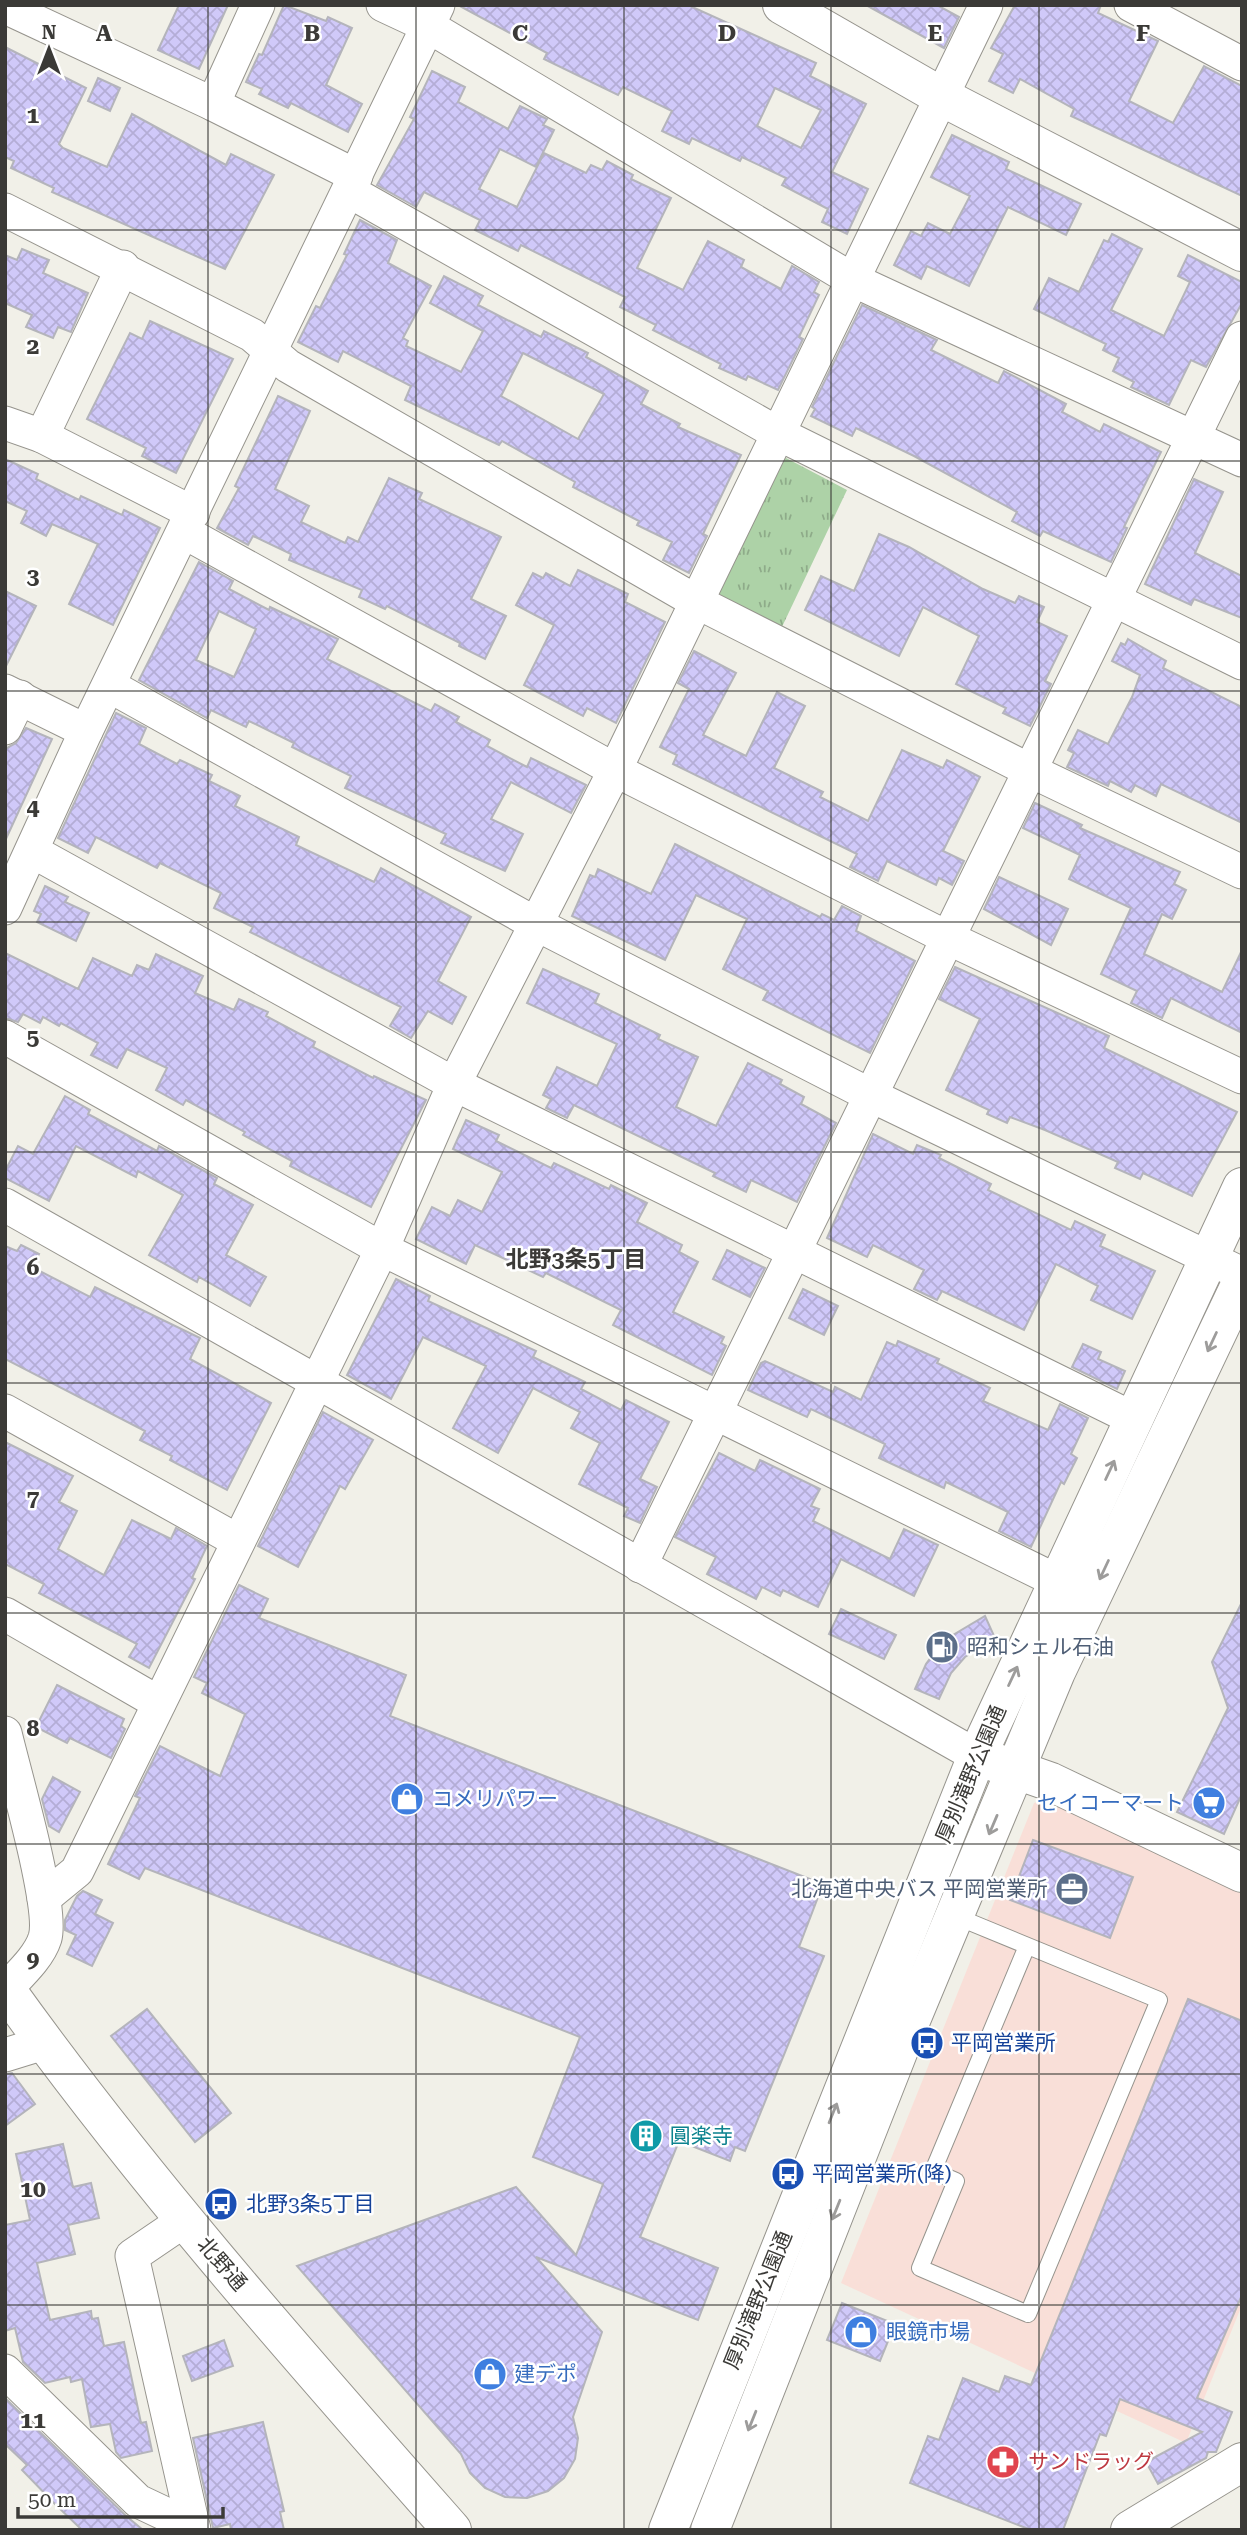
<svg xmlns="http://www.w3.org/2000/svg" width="1247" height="2535" viewBox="0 0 1247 2535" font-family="'Roboto Serif','Noto Sans JP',serif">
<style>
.commercial{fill:#f9dfd8}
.grass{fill:url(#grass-tufts)}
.building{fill:url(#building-cross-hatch);stroke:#b4b4bb;stroke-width:2;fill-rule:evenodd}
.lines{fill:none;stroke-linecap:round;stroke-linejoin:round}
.lane-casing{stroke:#96948d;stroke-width:18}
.street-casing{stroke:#96948d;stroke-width:35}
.secondary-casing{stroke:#96948d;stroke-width:40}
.lane{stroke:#fff;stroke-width:16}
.street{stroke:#fff;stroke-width:33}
.secondary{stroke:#fff;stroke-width:38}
.oneway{stroke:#9d9c9b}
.grid{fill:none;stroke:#3b3a37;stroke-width:2;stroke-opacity:0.55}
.labels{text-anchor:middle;stroke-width:5;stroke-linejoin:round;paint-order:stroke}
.service-label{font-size:21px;fill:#4e5e75;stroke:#fff;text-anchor:start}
.street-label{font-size:21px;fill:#3b3a37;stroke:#fff}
.shop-label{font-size:21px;fill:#366cbe;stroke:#fff;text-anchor:start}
.transit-label{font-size:21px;fill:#164399;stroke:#fff;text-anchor:start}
.culture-label{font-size:21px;fill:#0d838f;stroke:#fff;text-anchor:start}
.health-label{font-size:21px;fill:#be3a42;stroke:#fff;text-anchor:start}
.neighbourhood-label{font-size:23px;font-weight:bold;fill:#3b3a37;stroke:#fff}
.grid-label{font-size:23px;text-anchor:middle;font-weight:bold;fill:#3b3a37;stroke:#fff;stroke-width:5;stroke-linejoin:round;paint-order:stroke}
</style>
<defs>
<pattern id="grass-tufts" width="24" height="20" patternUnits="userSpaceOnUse" patternTransform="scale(1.75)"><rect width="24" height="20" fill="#add2a7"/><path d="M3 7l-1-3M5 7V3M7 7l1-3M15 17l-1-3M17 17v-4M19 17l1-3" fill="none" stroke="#8eab89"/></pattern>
<pattern id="building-cross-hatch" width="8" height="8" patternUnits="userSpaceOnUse" patternTransform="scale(1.75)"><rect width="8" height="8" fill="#d0c9f9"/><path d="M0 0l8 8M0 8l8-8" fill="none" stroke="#b4add6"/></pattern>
</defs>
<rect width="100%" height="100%" fill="#f1f0e8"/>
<polygon class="commercial" points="1046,1799 1242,1894 1242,2305 1186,2443 841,2283 1034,1803"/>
<polygon class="grass" points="786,458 847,490 780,631 714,596 776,463"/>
<g class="building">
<polygon points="179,5 228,5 199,69 158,50"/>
<polygon points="284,5 326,21 328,17 352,28 326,85 362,104 348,132 291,103 288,108 259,94 262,89 246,82 259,54 262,55"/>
<path d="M458 5H688L816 63 810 76 866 104 832 172 868 189 847 234 822 222 828 209 782 185 786 178 742 157 740 161 692 138 689 144 662 131 672 111 623 87 618 95 544 59 547 53ZM775 88 821 110 801 148 757 126Z"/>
<polygon points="866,5 937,5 959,17 944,48"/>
<polygon points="1015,5 1101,5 1098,13 1158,41 1129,101 1173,123 1204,66 1242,86 1242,196 1071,116 1074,109 1020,79 1013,93 989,81 1003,54 991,48"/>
<polygon points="5,47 86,88 59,144 63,148 107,167 132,114 226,165 231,154 274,175 225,269 52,192 54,188 11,168 14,161 5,157"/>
<polygon points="432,71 465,87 458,102 508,129 520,106 547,119 543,125 554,130 536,167 500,149 479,189 517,207 544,153 586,173 591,165 602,170 607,161 633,175 631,179 671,198 637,268 683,290 708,241 744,260 741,267 781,289 792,266 819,282 814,292 819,295 799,337 803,339 778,390 748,376 746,380 719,368 721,364 653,330 656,325 620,307 625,297 521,245 518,251 475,230 480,220 424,192 416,207 377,185 414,119 410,117"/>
<polygon points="98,78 120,88 110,111 88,101"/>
<polygon points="952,135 1009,162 1006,169 1081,204 1066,235 1008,207 969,286 927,266 921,279 894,265 911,231 921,236 928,223 950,234 970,196 931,177"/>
<path d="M360 220 397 240 388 263 431 286 403 338 408 341 406 346 461 372 483 331 430 303 444 276 483 296 478 305 541 337 544 331 588 353 586 357 648 391 641 404 680 424 678 427 741 455 703 534 707 536 689 573 663 560 672 542 637 525 639 521 573 487 575 482 502 441 499 445 405 400 411 386 343 351 338 362 298 342 316 306 320 308 347 255 344 254ZM523 353 604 394 578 439 501 396Z"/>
<polygon points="1112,234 1142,249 1111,310 1164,336 1190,282 1178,276 1188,255 1242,282 1242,303 1206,367 1191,360 1169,405 1131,387 1134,382 1113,371 1119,358 1103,350 1106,344 1034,309 1049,278 1079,292 1104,240 1108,242"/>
<polygon points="22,249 49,260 43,273 88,293 71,332 58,327 53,338 26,327 32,315 5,303 5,255 17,260"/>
<polygon points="862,305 937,340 931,350 998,383 1004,371 1066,404 1062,412 1100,432 1104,424 1161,452 1124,527 1127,528 1111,562 1043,531 1040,536 1012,521 1017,512 914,456 856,428 852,436 811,416 815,409 812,407"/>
<polygon points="150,321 233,359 176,473 142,456 146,448 87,419 130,333 142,339"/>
<polygon points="278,396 310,411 275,489 309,506 301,522 345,543 348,537 358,542 389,478 422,493 419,499 501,537 471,599 506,616 485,659 459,646 460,643 387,606 385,609 359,597 362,590 289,560 291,554 253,536 248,545 217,528 239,488 235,486"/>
<polygon points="5,459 38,474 36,479 79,500 81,496 122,515 124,510 160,528 113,625 69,604 98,544 52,524 46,536 21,523 27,511 5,501"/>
<polygon points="1194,479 1223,492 1195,553 1242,576 1242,618 1194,599 1191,605 1145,584"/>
<polygon points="879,534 909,547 983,589 1015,603 1019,596 1044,607 1037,622 1067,636 1045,681 1051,684 1030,726 1003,713 1006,708 956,684 979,636 923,607 899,656 805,610 821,576 854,591"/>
<path d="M199 562 233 581 229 589 269 610 270 607 338 639 327 659 431 711 435 704 459 717 456 722 490 740 487 746 527 767 531 758 586 785 571 813 511 782 491 819 523 834 505 871 441 843 446 834 345 788 351 776 292 747 294 743 249 721 246 727 211 710 207 718 139 680ZM219 611 256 629 234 677 196 660Z"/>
<polygon points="578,570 628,594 625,602 665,622 616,723 587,708 583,716 524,685 554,625 516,605 533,573 543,578 546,573 570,586"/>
<polygon points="5,591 36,606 5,668"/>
<polygon points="1128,639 1166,661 1163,668 1242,707 1242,823 1161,784 1156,796 1135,785 1131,792 1110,781 1108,786 1067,767 1074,753 1068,750 1078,730 1108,744 1132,697 1140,675 1112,661 1121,643 1125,645"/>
<polygon points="694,651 736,673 703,735 746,756 777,692 805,706 774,768 823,792 820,797 868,821 902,750 943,768 947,760 980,777 943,851 964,861 952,885 939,878 936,885 887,861 878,881 850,867 857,854 673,764 677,755 660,747 689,689 678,683"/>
<polygon points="116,713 146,728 139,744 177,764 180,760 212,775 209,781 240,796 235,806 299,837 296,845 374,882 381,868 471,917 438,981 466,997 452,1024 428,1011 411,1038 390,1026 401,1007 250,932 253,927 214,908 221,893 160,863 157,868 96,837 88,853 58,838"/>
<polygon points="26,728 52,739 5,841 5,749 16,743"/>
<polygon points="1035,803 1082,825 1080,828 1180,872 1174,884 1186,890 1172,919 1162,914 1144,954 1222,992 1242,950 1242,1033 1171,998 1162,1018 1131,1003 1137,991 1101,974 1131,908 1069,879 1080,855 1023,828"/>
<polygon points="675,844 820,917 822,914 834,920 842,906 861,916 856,931 915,961 870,1053 763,1000 768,991 723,969 747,919 696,895 665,960 572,916 590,875 595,877 598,869 651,894"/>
<polygon points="999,877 1068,909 1051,945 984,909"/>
<polygon points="45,886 68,897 65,902 89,913 76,941 37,922 41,914 34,911"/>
<polygon points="5,953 78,989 93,958 132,976 137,965 149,970 156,954 203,976 195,993 234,1010 239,999 268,1012 266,1016 315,1042 313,1047 373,1078 374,1076 426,1100 371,1207 290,1166 292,1161 243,1135 245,1132 186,1100 183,1105 156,1090 167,1068 127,1049 117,1068 91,1055 98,1043 61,1023 59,1026 43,1017 40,1023 23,1014 18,1022 5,1018"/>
<polygon points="955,967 1109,1036 1104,1048 1237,1112 1192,1196 1143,1173 1140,1179 1115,1168 1118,1162 1045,1130 1010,1117 1007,1123 987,1114 989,1110 946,1090 980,1019 939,999"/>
<polygon points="543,969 599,994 595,1003 660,1035 658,1039 698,1057 676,1107 716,1126 748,1063 782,1080 780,1084 804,1097 801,1104 836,1123 797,1202 751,1180 746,1192 713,1176 715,1173 574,1105 567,1118 546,1108 551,1099 543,1095 557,1067 597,1086 617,1044 527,1003"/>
<polygon points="65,1096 90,1110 88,1114 157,1151 159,1146 217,1178 214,1184 253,1205 226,1255 266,1277 250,1306 199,1277 197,1282 149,1255 183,1195 138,1171 136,1177 76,1146 49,1201 5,1178 5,1171 18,1146 33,1154"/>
<polygon points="466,1120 499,1135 496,1141 551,1168 554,1163 609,1189 611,1185 647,1203 637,1222 682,1245 679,1252 698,1262 673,1312 724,1337 721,1343 726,1346 712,1375 613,1325 621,1310 546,1273 543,1277 475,1245 466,1264 416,1239 432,1207 450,1216 458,1200 482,1212 502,1172 453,1149"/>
<polygon points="873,1134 913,1154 917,1145 941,1155 939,1158 991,1184 988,1190 1071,1230 1075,1221 1105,1235 1100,1246 1155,1271 1132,1319 1091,1300 1098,1286 1056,1264 1024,1330 942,1291 937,1300 914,1289 924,1270 873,1245 867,1257 827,1238"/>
<polygon points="21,1245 39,1254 32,1267 90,1297 95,1287 200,1338 190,1359 271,1403 227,1490 170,1460 172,1456 140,1440 145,1431 5,1359 5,1246 17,1251"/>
<polygon points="727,1250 765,1268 750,1297 713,1279"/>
<polygon points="396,1279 430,1296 428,1301 536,1351 533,1357 585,1382 581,1389 621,1410 626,1400 669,1422 640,1479 657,1487 640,1523 624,1516 628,1508 579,1484 600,1443 571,1428 580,1412 533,1388 498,1453 453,1428 486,1366 423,1337 391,1399 347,1375"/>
<polygon points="803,1289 838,1306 824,1335 789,1318"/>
<polygon points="898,1341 939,1359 937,1363 990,1388 983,1401 1048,1430 1060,1404 1088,1418 1071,1454 1077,1458 1064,1484 1061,1482 1031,1547 999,1531 1008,1512 946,1482 944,1488 879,1458 885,1444 811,1409 807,1417 748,1390 761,1363 765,1361 833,1392 835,1387 861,1400 887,1342 896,1346"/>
<polygon points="1083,1344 1101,1352 1098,1359 1125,1371 1117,1389 1072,1367"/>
<polygon points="323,1412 373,1440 345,1489 340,1486 298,1567 258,1546"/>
<polygon points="5,1442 73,1476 59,1502 77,1511 58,1549 104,1575 132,1520 171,1539 176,1528 207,1546 192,1578 195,1579 149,1668 129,1657 137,1644 39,1593 44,1584 5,1564"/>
<polygon points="719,1453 755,1471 760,1460 820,1489 811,1506 819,1509 813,1521 890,1559 904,1529 938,1545 914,1596 841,1559 818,1607 783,1590 780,1596 762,1587 756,1599 707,1574 716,1557 675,1537"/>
<polygon points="239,1585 268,1599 259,1618 406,1675 390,1716 823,1884 799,1947 824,1956 745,2151 735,2147 730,2161 679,2141 640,2237 718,2268 698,2320 536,2257 602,2332 573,2417 578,2438 575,2459 564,2478 548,2491 527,2498 505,2497 485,2488 470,2473 461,2454 297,2266 516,2187 576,2255 603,2184 533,2157 580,2037 145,1868 139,1879 108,1864 140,1798 135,1796 160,1746 220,1776 245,1714 202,1693 207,1683 194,1677"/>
<polygon points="1242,1602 1242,1794 1224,1834 1177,1812 1228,1708 1212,1662"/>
<polygon points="841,1609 896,1635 884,1659 829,1634"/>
<polygon points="985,1616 995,1638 965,1657 951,1673 939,1699 915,1689 926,1664 943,1641"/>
<polygon points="57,1685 124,1719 121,1726 125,1729 111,1758 70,1738 67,1743 36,1727"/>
<polygon points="53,1777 80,1792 59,1832 49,1826 42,1799"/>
<polygon points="1033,1840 1133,1877 1110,1938 1010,1900"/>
<polygon points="83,1891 102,1900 95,1914 113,1923 92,1966 67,1954 76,1935 65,1930 65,1920 77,1896"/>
<polygon points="1188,1999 1242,2021 1242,2295 1197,2398 1232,2412 1216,2452 1208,2452 1206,2458 1158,2484 1146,2462 1202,2432 1120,2399 1106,2436 1100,2434 1063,2530 1031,2530 910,2483 928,2436 939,2440 963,2378 999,2392 1005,2376 1031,2385"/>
<polygon points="147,2009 231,2113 195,2142 111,2036"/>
<polygon points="12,2073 35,2104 5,2126 5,2074"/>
<polygon points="63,2144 73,2187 91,2183 99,2218 68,2225 75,2254 37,2263 50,2320 91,2311 92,2319 98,2318 104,2346 124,2342 141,2423 146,2422 152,2451 121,2458 116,2452 110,2424 91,2427 82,2379 71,2382 70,2377 45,2383 23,2362 15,2328 5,2331 5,2225 30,2220 16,2154"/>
<polygon points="842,2303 895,2324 880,2361 827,2340"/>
<polygon points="224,2340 233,2366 192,2381 183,2356"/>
<polygon points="5,2398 125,2515 143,2530 82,2530 56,2505 22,2470 27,2465 5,2444"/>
<polygon points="263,2422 284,2511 280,2512 284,2530 231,2530 230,2524 213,2528 193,2438"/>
</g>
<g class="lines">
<defs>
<polyline id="lane" points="955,1916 1159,2000 1028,2314 920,2268 956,2181 933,2171 1027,1946"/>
<g id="street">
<polyline points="383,5 428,26 853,280 1242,460"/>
<polyline points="1131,5 1242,64"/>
<polyline points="5,7 213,104 356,176"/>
<polyline points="213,104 258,5"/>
<polyline points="349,191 779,434 1242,663"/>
<polyline points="5,210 252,335 288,366 697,602 1031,771 1242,872"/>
<polyline points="5,423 42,436 193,513"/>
<polyline points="42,436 123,267"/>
<polyline points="184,532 615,770 948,938 1242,1077"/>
<polyline points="110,686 536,924 870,1095 1242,1274"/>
<polyline points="5,691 86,731"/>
<polyline points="5,728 20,697"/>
<polyline points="32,851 454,1084 1134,1419"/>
<polyline points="5,908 86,731 438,5"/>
<polyline points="5,1037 382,1249 1057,1581"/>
<polyline points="5,1205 977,1756"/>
<polyline points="5,1411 238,1541"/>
<polyline points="640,1566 1242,338"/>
<polyline points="5,1614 159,1703"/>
<path d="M5 1733C14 1772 54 1907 45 1938 39 1957 20 1974 6 1989"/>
<polyline points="44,1898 77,1871 382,1249 454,1084 615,770 986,5"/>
<polyline points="5,2055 44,2043"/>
<polyline points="185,2220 132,2256 194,2530"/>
<polyline points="5,2371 138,2501 193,2527"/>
</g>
<g id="secondary">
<polyline points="782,5 944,98 1242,252"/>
<polyline points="991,1761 1051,1782 1242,1873"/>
<path d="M5 1988C141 2178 297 2354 452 2530"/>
<polyline points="668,2530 977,1756 1242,1187"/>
<polyline points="710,2530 906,2032 1056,1672 1242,1281"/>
<polyline points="1130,2530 1242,2462"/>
</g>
</defs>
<use href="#lane" class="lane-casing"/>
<use href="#street" class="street-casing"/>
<use href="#secondary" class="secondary-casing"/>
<use href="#lane" class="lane"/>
<use href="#street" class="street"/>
<use href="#secondary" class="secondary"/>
</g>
<defs><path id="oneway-shaft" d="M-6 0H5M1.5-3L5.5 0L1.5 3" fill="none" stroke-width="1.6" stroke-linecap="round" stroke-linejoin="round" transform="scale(1.75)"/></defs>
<g class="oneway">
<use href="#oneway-shaft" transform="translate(1212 1342) rotate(115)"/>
<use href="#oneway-shaft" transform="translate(1110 1470) rotate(-65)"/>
<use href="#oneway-shaft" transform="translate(1104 1570) rotate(115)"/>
<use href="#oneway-shaft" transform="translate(1013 1676) rotate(-65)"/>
<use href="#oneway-shaft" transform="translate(993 1825) rotate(113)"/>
<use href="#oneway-shaft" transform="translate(833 2113) rotate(-68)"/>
<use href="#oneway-shaft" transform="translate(836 2210) rotate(112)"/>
<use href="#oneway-shaft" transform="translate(752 2421) rotate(112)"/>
</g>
<path class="grid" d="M208 5V2530M416 5V2530M624 5V2530M831 5V2530M1039 5V2530M5 230H1242M5 461H1242M5 691H1242M5 922H1242M5 1152H1242M5 1383H1242M5 1613H1242M5 1844H1242M5 2074H1242M5 2305H1242"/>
<defs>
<symbol id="fuel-disc" viewBox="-11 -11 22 22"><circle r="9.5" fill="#5c6f8a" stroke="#fff"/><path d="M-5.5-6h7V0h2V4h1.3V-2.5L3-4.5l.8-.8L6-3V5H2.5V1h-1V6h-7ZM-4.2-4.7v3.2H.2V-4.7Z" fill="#fff"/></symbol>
<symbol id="shop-disc" viewBox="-11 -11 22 22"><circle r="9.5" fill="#3f7fe0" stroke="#fff"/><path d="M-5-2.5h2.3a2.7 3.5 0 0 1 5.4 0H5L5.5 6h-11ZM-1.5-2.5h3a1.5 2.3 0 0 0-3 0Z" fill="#fff"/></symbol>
<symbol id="supermarket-disc" viewBox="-11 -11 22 22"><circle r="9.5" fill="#3f7fe0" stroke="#fff"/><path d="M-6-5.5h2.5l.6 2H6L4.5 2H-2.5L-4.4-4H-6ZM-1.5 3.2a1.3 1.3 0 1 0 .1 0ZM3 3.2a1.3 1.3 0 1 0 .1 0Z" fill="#fff"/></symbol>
<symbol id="office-disc" viewBox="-11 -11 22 22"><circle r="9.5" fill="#5c6f8a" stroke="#fff"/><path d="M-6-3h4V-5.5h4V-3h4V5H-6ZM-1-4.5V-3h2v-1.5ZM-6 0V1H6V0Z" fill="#fff"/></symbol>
<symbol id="bus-disc" viewBox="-11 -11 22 22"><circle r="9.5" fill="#1a4fb4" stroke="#fff"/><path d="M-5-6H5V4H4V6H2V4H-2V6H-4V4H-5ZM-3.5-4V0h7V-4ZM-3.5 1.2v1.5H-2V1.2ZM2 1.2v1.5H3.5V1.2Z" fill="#fff"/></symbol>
<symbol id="building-disc" viewBox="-11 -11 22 22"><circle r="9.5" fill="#0f9aa8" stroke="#fff"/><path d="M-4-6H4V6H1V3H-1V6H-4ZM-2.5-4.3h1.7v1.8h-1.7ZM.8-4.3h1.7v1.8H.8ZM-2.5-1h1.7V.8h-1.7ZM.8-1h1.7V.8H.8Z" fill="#fff"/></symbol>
<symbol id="pharmacy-disc" viewBox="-11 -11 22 22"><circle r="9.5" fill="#e0444e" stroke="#fff"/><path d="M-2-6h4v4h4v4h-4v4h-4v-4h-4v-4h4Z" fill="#fff"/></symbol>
</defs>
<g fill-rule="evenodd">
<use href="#fuel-disc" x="923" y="1628" width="38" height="38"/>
<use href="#shop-disc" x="388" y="1780" width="38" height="38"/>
<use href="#supermarket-disc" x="1190" y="1784" width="38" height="38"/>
<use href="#office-disc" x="1053" y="1870" width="38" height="38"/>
<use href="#bus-disc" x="908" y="2024" width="38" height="38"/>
<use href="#building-disc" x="627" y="2117" width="38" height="38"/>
<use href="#bus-disc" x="769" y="2155" width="38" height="38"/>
<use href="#bus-disc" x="202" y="2185" width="38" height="38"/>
<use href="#shop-disc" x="842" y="2313" width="38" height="38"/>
<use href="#shop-disc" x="471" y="2355" width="38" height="38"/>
<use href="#pharmacy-disc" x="984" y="2443" width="38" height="38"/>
</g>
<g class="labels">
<g class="service-label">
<text x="967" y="1654">昭和シェル石油</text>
<text x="1048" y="1896" text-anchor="end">北海道中央バス 平岡営業所</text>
</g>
<g class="street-label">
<text transform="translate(971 1774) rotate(-67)" y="7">厚別滝野公園通</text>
<text transform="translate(222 2264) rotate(49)" y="7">北野通</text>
<text transform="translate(758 2300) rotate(-68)" y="7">厚別滝野公園通</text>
</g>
<g class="shop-label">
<text x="432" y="1806">コメリパワー</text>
<text x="1184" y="1810" text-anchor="end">セイコーマート</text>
<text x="886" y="2339">眼鏡市場</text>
<text x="514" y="2381">建デポ</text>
</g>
<g class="transit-label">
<text x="951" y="2050">平岡営業所</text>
<text x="812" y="2181">平岡営業所(降)</text>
<text x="246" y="2211">北野3条5丁目</text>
</g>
<g class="culture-label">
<text x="670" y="2143">圓楽寺</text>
</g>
<g class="health-label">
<text x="1028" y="2469">サンドラッグ</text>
</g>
<g class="neighbourhood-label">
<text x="576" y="1267">北野3条5丁目</text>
</g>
</g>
<g class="grid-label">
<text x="104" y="41">A</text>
<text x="312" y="41">B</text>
<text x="520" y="41">C</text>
<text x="727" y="41">D</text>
<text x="935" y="41">E</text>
<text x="1143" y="41">F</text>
<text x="33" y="123">1</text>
<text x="33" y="354">2</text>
<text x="33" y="584">3</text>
<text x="33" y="815">4</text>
<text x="33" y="1045">5</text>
<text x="33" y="1275">6</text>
<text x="33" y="1506">7</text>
<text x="33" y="1736">8</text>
<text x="33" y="1967">9</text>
<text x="33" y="2197">10</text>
<text x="33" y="2428">11</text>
</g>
<rect width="1247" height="2535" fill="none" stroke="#3b3a37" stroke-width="14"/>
<g transform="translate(49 49)" stroke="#ffffff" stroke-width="5" paint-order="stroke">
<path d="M0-5L12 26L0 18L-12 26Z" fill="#3b3a37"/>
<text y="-10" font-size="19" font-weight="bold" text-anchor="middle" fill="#3b3a37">N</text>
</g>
<path d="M18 2507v10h205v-10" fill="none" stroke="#3b3a37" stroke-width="3.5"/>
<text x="28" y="2507" font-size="21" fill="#3b3a37" stroke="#ffffff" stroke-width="5" paint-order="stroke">50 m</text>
</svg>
